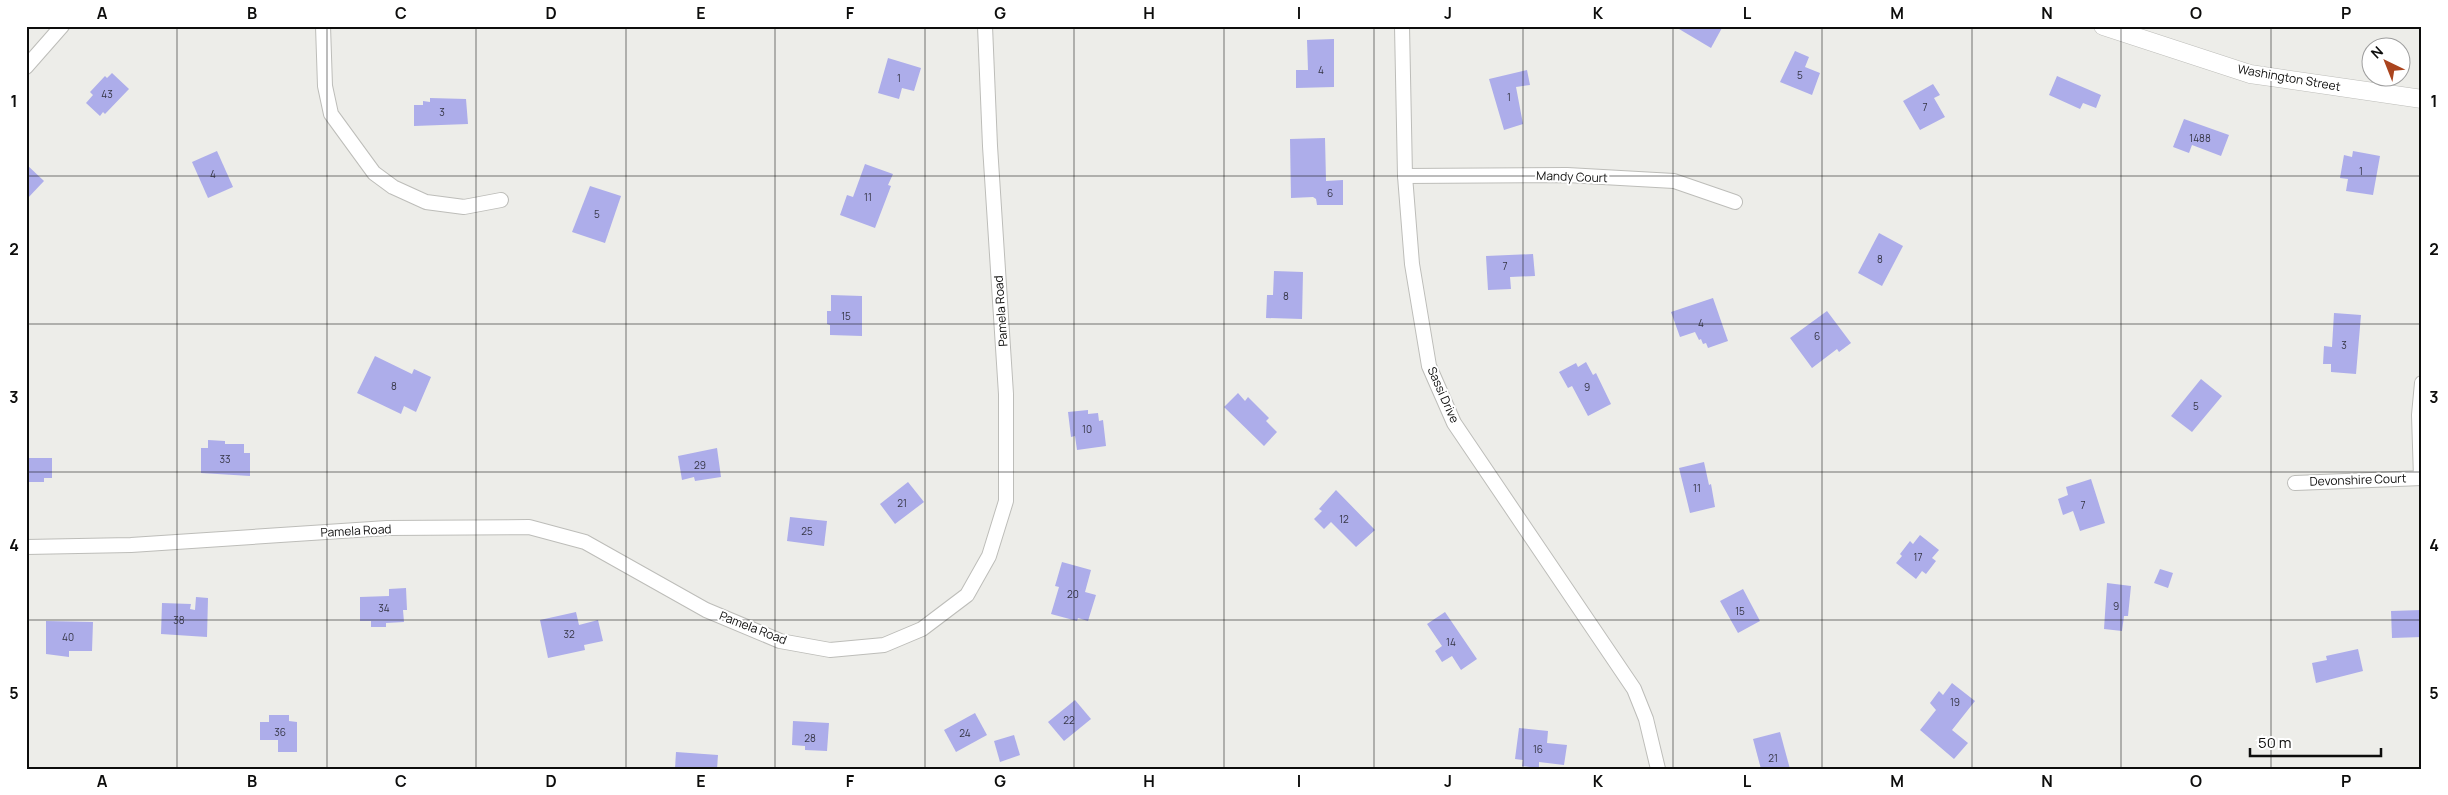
<svg xmlns="http://www.w3.org/2000/svg" width="2448" height="795" viewBox="0 0 2448 795" font-family="Manrope,sans-serif">
<style>
.building{fill:#adadea}
.lines{fill:none;stroke-linecap:round;stroke-linejoin:round}
.minor-casing{stroke:#bdbdb9;stroke-width:16}
.tertiary-casing{stroke:#bdbdb9;stroke-width:19}
.minor{stroke:#fff;stroke-width:14}
.tertiary{stroke:#fff;stroke-width:18}
.grid{fill:none;stroke:#0d0d0c;stroke-width:1;stroke-opacity:0.55}
.labels{text-anchor:middle;stroke-width:4;stroke-linejoin:round;paint-order:stroke}
.number-label{font-size:10px;fill:#353544}
.street-label{font-size:12px;fill:#0d0d0c;stroke:#fff}
.neatline{fill:none;stroke:#0d0d0c;stroke-width:2}
.grid-label{font-size:16px;text-anchor:middle;font-weight:bold;fill:#0d0d0c}
</style>
<rect width="100%" height="100%" fill="#edede9"/>
<g class="building">
<polygon points="1674,26 1723,26 1711,48"/>
<polygon points="1334,39 1334,87 1296,88 1296,70 1308,70 1307,40"/>
<polygon points="1795,51 1809,57 1805,67 1820,73 1812,95 1780,82"/>
<polygon points="888,58 921,68 914,91 902,88 899,99 878,93"/>
<polygon points="1527,70 1530,85 1516,87 1523,124 1504,130 1489,79"/>
<polygon points="112,73 129,89 105,114 103,112 100,116 86,103 93,95 90,92 105,76 107,78"/>
<polygon points="2057,76 2101,95 2096,108 2083,103 2080,109 2049,95"/>
<polygon points="1933,84 1940,95 1934,98 1945,117 1920,130 1903,101"/>
<polygon points="430,98 466,99 468,124 414,126 414,105 423,105 423,101 430,102"/>
<polygon points="2184,119 2229,135 2221,156 2192,145 2189,153 2173,147"/>
<polygon points="1325,138 1326,181 1343,180 1343,205 1317,205 1316,199 1313,197 1291,198 1290,139"/>
<polygon points="217,151 233,187 208,198 192,162"/>
<polygon points="2353,151 2380,156 2373,195 2346,191 2348,179 2340,178 2344,155 2352,157"/>
<polygon points="26,164 44,181 26,200"/>
<polygon points="865,164 893,174 888,185 891,186 875,228 840,215 847,195 853,197"/>
<polygon points="590,186 621,196 605,243 572,232"/>
<polygon points="1879,233 1903,246 1882,286 1858,273"/>
<polygon points="1533,254 1535,276 1510,277 1511,289 1488,290 1486,256"/>
<polygon points="1274,271 1303,272 1302,319 1266,318 1267,295 1273,295"/>
<polygon points="831,295 862,296 862,336 830,335 830,325 827,324 827,311 831,311"/>
<polygon points="1713,298 1728,341 1708,348 1706,343 1703,344 1701,339 1699,340 1695,332 1680,337 1671,312"/>
<polygon points="1827,311 1851,343 1839,352 1837,349 1812,368 1790,338"/>
<polygon points="2334,313 2361,315 2356,374 2331,372 2331,364 2323,364 2324,346 2332,347"/>
<polygon points="375,356 412,374 414,369 431,377 416,412 404,406 401,414 357,393"/>
<polygon points="1586,362 1593,375 1596,373 1611,404 1588,416 1572,386 1568,388 1559,372 1576,363 1578,367"/>
<polygon points="2201,379 2222,396 2192,432 2171,416"/>
<polygon points="1238,393 1245,401 1248,397 1269,418 1266,421 1277,432 1264,446 1224,407"/>
<polygon points="1088,410 1088,414 1098,413 1099,421 1103,420 1106,446 1077,450 1075,436 1071,437 1068,412"/>
<polygon points="208,440 225,441 225,444 244,444 244,453 250,453 250,476 201,473 201,448 208,448"/>
<polygon points="717,448 721,477 695,481 694,477 682,480 678,456"/>
<polygon points="26,458 52,458 52,478 44,478 44,482 26,482"/>
<polygon points="1704,462 1709,485 1711,484 1715,507 1690,513 1679,468"/>
<polygon points="2091,479 2105,523 2080,531 2073,511 2063,515 2058,499 2068,495 2066,487"/>
<polygon points="908,482 924,502 895,524 880,504"/>
<polygon points="1336,490 1375,530 1356,547 1331,522 1324,529 1314,519 1322,511 1319,509"/>
<polygon points="790,517 827,521 824,546 787,541"/>
<polygon points="1920,535 1939,550 1932,558 1936,561 1926,574 1922,571 1916,579 1896,563 1902,556 1900,554 1910,541 1913,544"/>
<polygon points="1062,562 1091,570 1085,592 1096,595 1088,621 1078,618 1077,621 1051,614 1059,587 1055,586"/>
<polygon points="2160,569 2173,573 2168,588 2154,583"/>
<polygon points="2107,583 2131,586 2128,616 2124,616 2122,631 2104,629"/>
<polygon points="406,588 407,610 403,610 404,622 386,623 386,627 371,627 371,621 360,621 360,597 389,596 389,589"/>
<polygon points="1743,589 1760,621 1738,633 1720,601"/>
<polygon points="196,597 208,598 207,637 161,634 162,603 191,604 190,609 195,610"/>
<polygon points="2422,610 2422,637 2392,638 2391,611"/>
<polygon points="576,612 579,625 598,620 603,641 584,645 585,650 548,658 540,620"/>
<polygon points="1445,612 1477,659 1461,670 1452,656 1442,662 1435,651 1442,646 1427,624"/>
<polygon points="46,621 93,622 92,651 69,651 69,657 46,654"/>
<polygon points="2358,649 2363,671 2316,683 2312,663 2327,660 2326,656"/>
<polygon points="1952,683 1975,701 1952,730 1968,743 1954,759 1920,730 1936,710 1930,703 1939,691 1943,695"/>
<polygon points="1075,700 1091,719 1064,741 1048,722"/>
<polygon points="975,713 987,735 956,752 944,730"/>
<polygon points="269,715 289,715 289,721 297,722 297,752 278,752 278,740 260,740 260,722 269,722"/>
<polygon points="793,721 829,723 827,751 805,750 805,746 792,745"/>
<polygon points="1519,728 1548,731 1547,743 1567,745 1564,765 1539,762 1539,768 1522,766 1523,760 1515,759"/>
<polygon points="1780,732 1790,769 1761,769 1753,739"/>
<polygon points="1014,735 1020,755 1000,762 994,741"/>
<polygon points="676,752 718,755 717,769 675,769"/>
</g>
<g class="lines">
<defs>
<g id="minor">
<polyline points="323,26 325,86 331,114 374,173 393,187 426,202 464,207 501,200"/>
<polyline points="1402,26 1405,176 1412,264 1429,366 1454,423 1634,689 1646,719 1658,769"/>
<polyline points="26,67 62,26"/>
<polyline points="1405,176 1567,175 1674,181 1735,202"/>
<polyline points="2421,478 2419,415 2422,383"/>
<polyline points="2295,483 2422,478"/>
<polyline points="26,547 131,545 387,528 529,527 585,542 706,610 780,641 830,650 884,645 922,629 967,595 989,556 1006,501 1006,394 990,146 985,26"/>
</g>
<polyline id="tertiary" points="2103,26 2250,74 2422,99"/>
</defs>
<use href="#minor" class="minor-casing"/>
<use href="#tertiary" class="tertiary-casing"/>
<use href="#minor" class="minor"/>
<use href="#tertiary" class="tertiary"/>
</g>
<path class="grid" d="M177 26V769M327 26V769M476 26V769M626 26V769M775 26V769M925 26V769M1074 26V769M1224 26V769M1374 26V769M1523 26V769M1673 26V769M1822 26V769M1972 26V769M2121 26V769M2271 26V769M26 176H2422M26 324H2422M26 472H2422M26 620H2422"/>
<g class="labels">
<g class="number-label">
<text x="1321" y="74">4</text>
<text x="1800" y="79">5</text>
<text x="899" y="82">1</text>
<text x="107" y="98">43</text>
<text x="1509" y="101">1</text>
<text x="1925" y="111">7</text>
<text x="442" y="116">3</text>
<text x="2200" y="142">1488</text>
<text x="2361" y="175">1</text>
<text x="213" y="178">4</text>
<text x="1330" y="197">6</text>
<text x="868" y="201">11</text>
<text x="597" y="218">5</text>
<text x="1880" y="263">8</text>
<text x="1505" y="270">7</text>
<text x="1286" y="300">8</text>
<text x="846" y="320">15</text>
<text x="1701" y="327">4</text>
<text x="1817" y="340">6</text>
<text x="2344" y="349">3</text>
<text x="394" y="390">8</text>
<text x="1587" y="391">9</text>
<text x="2196" y="410">5</text>
<text x="1087" y="433">10</text>
<text x="225" y="463">33</text>
<text x="700" y="469">29</text>
<text x="1697" y="492">11</text>
<text x="902" y="507">21</text>
<text x="2083" y="509">7</text>
<text x="1344" y="523">12</text>
<text x="807" y="535">25</text>
<text x="1918" y="561">17</text>
<text x="1073" y="598">20</text>
<text x="2116" y="610">9</text>
<text x="384" y="612">34</text>
<text x="1740" y="615">15</text>
<text x="179" y="624">38</text>
<text x="569" y="638">32</text>
<text x="68" y="641">40</text>
<text x="1451" y="646">14</text>
<text x="1955" y="706">19</text>
<text x="1069" y="724">22</text>
<text x="280" y="736">36</text>
<text x="965" y="737">24</text>
<text x="810" y="742">28</text>
<text x="1538" y="753">16</text>
<text x="1773" y="762">21</text>
</g>
<g class="street-label">
<text transform="translate(2289 78) rotate(10)" y="4">Washington Street</text>
<text transform="translate(1572 177) rotate(2)" y="4">Mandy Court</text>
<text transform="translate(1001 311) rotate(-94)" y="4">Pamela Road</text>
<text transform="translate(1443 395) rotate(66)" y="4">Sassi Drive</text>
<text transform="translate(2358 480) rotate(-2)" y="4">Devonshire Court</text>
<text transform="translate(356 531) rotate(-3)" y="4">Pamela Road</text>
<text transform="translate(753 628) rotate(21)" y="4">Pamela Road</text>
</g>
</g>
<rect width="2448" height="795" fill="none" stroke="#ffffff" stroke-width="55"/>
<g transform="translate(2386 62) rotate(317)"><circle r="24" fill="#ffffff" stroke="#9e9e9e"/>
<path d="M0-4L9 19L0 12L-9 19Z" fill="#aa441e"/>
<text y="-8" font-size="14" font-weight="bold" text-anchor="middle" fill="#0d0d0c">N</text>
</g>
<path d="M2250 748v8h131v-8" fill="none" stroke="#0d0d0c" stroke-width="2.5"/>
<text x="2258" y="748" font-size="15" fill="#0d0d0c" stroke="#ffffff" stroke-width="4" paint-order="stroke">50 m</text>
<rect x="28" y="28" width="2392" height="740" class="neatline"/>
<g class="grid-label">
<text x="102" y="19">A</text>
<text x="252" y="19">B</text>
<text x="401" y="19">C</text>
<text x="551" y="19">D</text>
<text x="701" y="19">E</text>
<text x="850" y="19">F</text>
<text x="1000" y="19">G</text>
<text x="1149" y="19">H</text>
<text x="1299" y="19">I</text>
<text x="1448" y="19">J</text>
<text x="1598" y="19">K</text>
<text x="1747" y="19">L</text>
<text x="1897" y="19">M</text>
<text x="2047" y="19">N</text>
<text x="2196" y="19">O</text>
<text x="2346" y="19">P</text>
<text x="14" y="107">1</text>
<text x="2434" y="107">1</text>
<text x="14" y="255">2</text>
<text x="2434" y="255">2</text>
<text x="14" y="403">3</text>
<text x="2434" y="403">3</text>
<text x="14" y="551">4</text>
<text x="2434" y="551">4</text>
<text x="14" y="699">5</text>
<text x="2434" y="699">5</text>
<text x="102" y="787">A</text>
<text x="252" y="787">B</text>
<text x="401" y="787">C</text>
<text x="551" y="787">D</text>
<text x="701" y="787">E</text>
<text x="850" y="787">F</text>
<text x="1000" y="787">G</text>
<text x="1149" y="787">H</text>
<text x="1299" y="787">I</text>
<text x="1448" y="787">J</text>
<text x="1598" y="787">K</text>
<text x="1747" y="787">L</text>
<text x="1897" y="787">M</text>
<text x="2047" y="787">N</text>
<text x="2196" y="787">O</text>
<text x="2346" y="787">P</text>
</g>
</svg>
